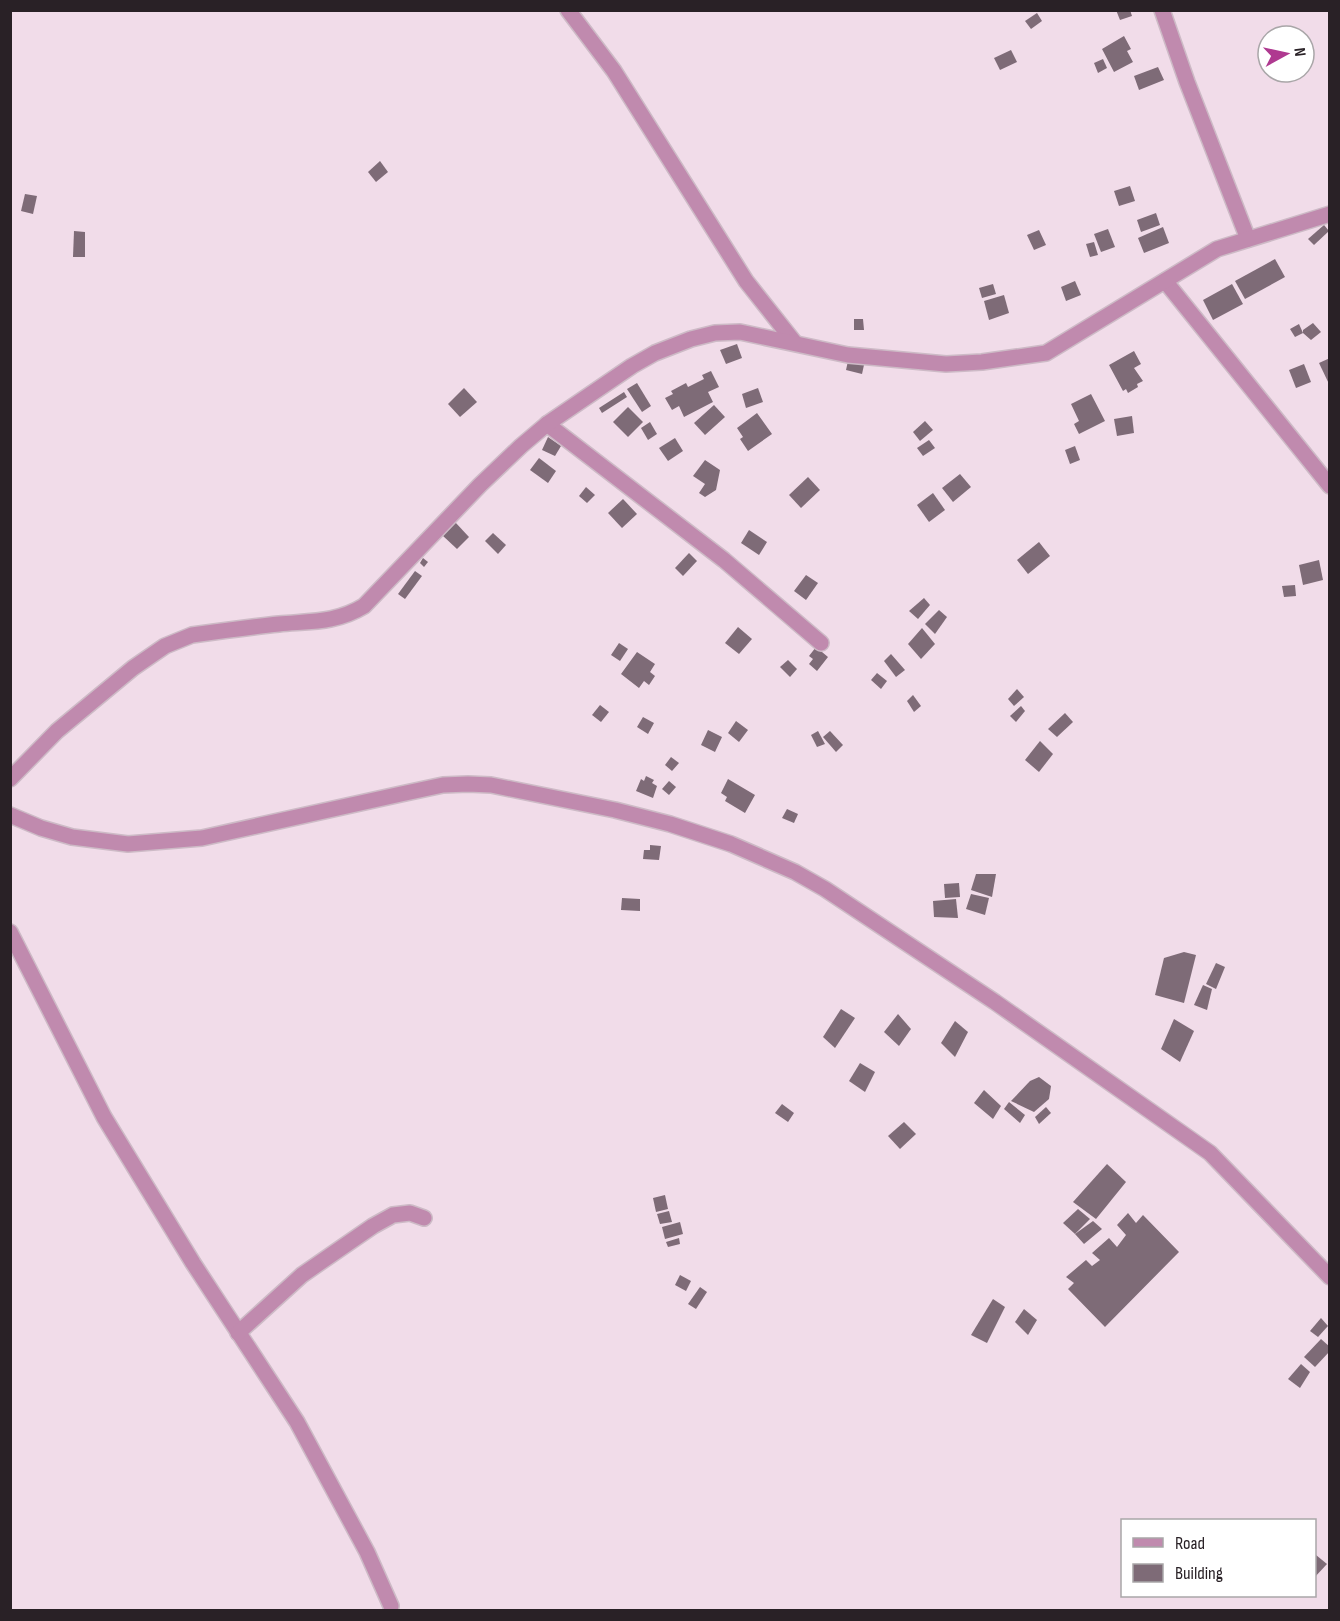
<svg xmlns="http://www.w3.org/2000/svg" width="1340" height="1621" viewBox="0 0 1340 1621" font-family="'Sofia Sans Condensed',sans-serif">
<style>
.building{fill:#7e6b77}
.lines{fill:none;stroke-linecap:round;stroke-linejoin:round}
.minor-casing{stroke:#cdbac6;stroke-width:18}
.minor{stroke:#c08aae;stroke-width:15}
</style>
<rect width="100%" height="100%" fill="#f1dce9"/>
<g class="building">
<polygon points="1116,10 1130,10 1132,16 1120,20"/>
<polygon points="1037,13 1042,21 1031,29 1025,21"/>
<polygon points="1124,36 1131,49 1127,51 1133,62 1114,72 1102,49"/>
<polygon points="1011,50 1017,62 1000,70 994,58"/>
<polygon points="1103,59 1107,68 1098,73 1094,63"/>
<polygon points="1158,67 1164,80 1139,90 1134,76"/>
<polygon points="380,161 388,172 376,182 368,172"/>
<polygon points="1130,186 1135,201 1119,206 1114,191"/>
<polygon points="25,194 37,196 33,214 21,211"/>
<polygon points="1156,213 1160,225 1141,232 1137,220"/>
<polygon points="1324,225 1329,231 1314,245 1308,239"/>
<polygon points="1163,227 1169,243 1144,253 1138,238"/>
<polygon points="1108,229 1115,247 1101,252 1094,234"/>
<polygon points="1039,230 1046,245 1034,250 1027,235"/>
<polygon points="74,231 85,232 85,257 73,257"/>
<polygon points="1094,242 1098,255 1090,257 1086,244"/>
<polygon points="1275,259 1285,277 1245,299 1235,281"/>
<polygon points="1075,281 1081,295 1066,301 1061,287"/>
<polygon points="993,284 996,294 982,298 979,288"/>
<polygon points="1232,284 1243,304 1213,320 1203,300"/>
<polygon points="1004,295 1009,313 989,320 984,301"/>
<polygon points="854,319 863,319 864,330 854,330"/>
<polygon points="1313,323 1321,332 1311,340 1303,333 1295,337 1290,329 1299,324 1303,333 1303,330"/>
<polygon points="737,344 742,358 726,364 720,350"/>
<polygon points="1134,351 1141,364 1134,368 1143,381 1137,384 1138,387 1128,393 1126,389 1123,391 1109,365"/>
<polygon points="1330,358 1330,386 1319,363"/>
<polygon points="848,361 864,365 862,374 846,370"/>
<polygon points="1304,364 1311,382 1296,388 1289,370"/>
<polygon points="711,371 719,387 708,392 713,402 684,417 679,406 672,410 665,398 673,394 671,391 686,383 688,387 704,379 702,375"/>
<polygon points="637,383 651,406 642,412 627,389"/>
<polygon points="464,388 477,402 460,417 448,404"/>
<polygon points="758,388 763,402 746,408 742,394"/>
<polygon points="624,392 627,397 602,413 599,408"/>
<polygon points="1091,394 1105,421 1079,434 1074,424 1079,421 1071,404"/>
<polygon points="714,405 725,417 705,435 694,423"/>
<polygon points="628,407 643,422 628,437 613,422"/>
<polygon points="757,413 772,434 748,451 740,439 743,437 737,428"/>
<polygon points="1132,416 1134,433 1117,436 1114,419"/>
<polygon points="925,421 933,430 920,441 913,432"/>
<polygon points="650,422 657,434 648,440 641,428"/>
<polygon points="548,437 561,446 555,456 542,450"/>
<polygon points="675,438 683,451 668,461 659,448"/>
<polygon points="929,440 935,448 923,456 917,448"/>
<polygon points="1075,446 1080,460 1070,464 1065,450"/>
<polygon points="539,458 556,471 548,483 530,470"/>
<polygon points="705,460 720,470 716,490 705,497 699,493 705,484 693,476"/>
<polygon points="960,474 971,487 953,502 942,488"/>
<polygon points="808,477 820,490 801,508 789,495"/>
<polygon points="586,487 595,495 587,503 579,496"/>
<polygon points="933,493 945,510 929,522 917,505"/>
<polygon points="623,499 637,514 622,528 608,513"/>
<polygon points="455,522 469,537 457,549 442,535"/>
<polygon points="749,530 767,542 759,555 741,543"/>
<polygon points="493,533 506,545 498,554 485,541"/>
<polygon points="1039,542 1050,556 1028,574 1017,560"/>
<polygon points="689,553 697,561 683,576 675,568"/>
<polygon points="423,558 428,562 424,567 420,563"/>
<polygon points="1319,560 1323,580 1303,585 1299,565"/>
<polygon points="415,571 422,576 405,599 398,594"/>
<polygon points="806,575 818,583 806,600 794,591"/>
<polygon points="1295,585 1296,596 1284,597 1282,586"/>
<polygon points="924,598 930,605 918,619 909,611"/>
<polygon points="939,610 947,617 935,634 925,624"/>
<polygon points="738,627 752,639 739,654 725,643"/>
<polygon points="922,628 935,644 921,659 908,644"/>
<polygon points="619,643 628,649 620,661 611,655"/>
<polygon points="816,647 828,657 817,671 809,664 813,659 809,656"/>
<polygon points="637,652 655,664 650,672 655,676 649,685 644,681 639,688 621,674"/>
<polygon points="891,654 905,670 896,677 884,661"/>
<polygon points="788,660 797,669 790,677 780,667"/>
<polygon points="877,673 887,681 881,689 871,680"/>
<polygon points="1017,689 1024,697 1014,706 1008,699"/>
<polygon points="913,695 921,706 914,712 907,701"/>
<polygon points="600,705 609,712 601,722 592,715"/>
<polygon points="1021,706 1025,711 1016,722 1010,716"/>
<polygon points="1065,713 1073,722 1057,737 1048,729"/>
<polygon points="643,717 654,723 648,734 637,727"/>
<polygon points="736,721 748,730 739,742 728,733"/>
<polygon points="708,730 722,737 715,752 701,745"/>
<polygon points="818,731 825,744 817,747 811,735"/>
<polygon points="830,731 843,745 836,752 823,737"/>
<polygon points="1040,741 1053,754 1039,772 1025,760"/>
<polygon points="671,757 679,763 672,771 665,765"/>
<polygon points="646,776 654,780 652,783 657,786 653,798 636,791 641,779 644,781"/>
<polygon points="728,779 755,795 745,813 725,801 727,797 721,793"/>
<polygon points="669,781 676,787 669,795 662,789"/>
<polygon points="787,809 798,814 794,823 782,818"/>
<polygon points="650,845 661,846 659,860 643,859 644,850 650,850"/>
<polygon points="976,874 996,874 992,897 971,890"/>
<polygon points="959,883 960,897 945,898 944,884"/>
<polygon points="971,894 989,898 985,915 966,909"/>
<polygon points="622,898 640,899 640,911 621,910"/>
<polygon points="956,899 958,918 934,917 933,901"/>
<polygon points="1184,952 1196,955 1184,1003 1155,995 1164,958"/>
<polygon points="1216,963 1225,967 1216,989 1206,984"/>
<polygon points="1203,985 1212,989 1207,1010 1194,1005"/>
<polygon points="841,1009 855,1018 835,1048 823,1037"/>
<polygon points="898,1014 911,1029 899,1046 884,1032"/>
<polygon points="1174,1019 1194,1031 1180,1062 1161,1049"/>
<polygon points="955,1021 968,1032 955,1057 941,1043"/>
<polygon points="860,1063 875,1072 865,1092 849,1081"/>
<polygon points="1039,1077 1051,1086 1049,1099 1034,1112 1011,1101 1030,1081"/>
<polygon points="984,1090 1001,1106 993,1119 974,1103"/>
<polygon points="1009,1102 1025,1115 1020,1123 1004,1109"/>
<polygon points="782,1104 794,1113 788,1122 775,1113"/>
<polygon points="1046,1107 1051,1113 1039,1124 1035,1117"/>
<polygon points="904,1122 916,1134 900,1149 888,1136"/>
<polygon points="1107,1164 1126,1182 1096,1219 1073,1202"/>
<polygon points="665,1195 668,1209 656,1212 653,1198"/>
<polygon points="1078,1209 1090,1219 1075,1234 1063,1223"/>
<polygon points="669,1211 672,1222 660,1224 657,1214"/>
<polygon points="1128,1213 1136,1223 1143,1215 1179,1252 1105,1327 1068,1289 1074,1283 1066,1277 1086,1260 1092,1266 1100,1260 1092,1253 1109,1238 1117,1247 1126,1235 1117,1225"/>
<polygon points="1093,1221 1102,1229 1084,1244 1075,1234"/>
<polygon points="680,1222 683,1234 665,1239 662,1227"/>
<polygon points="679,1238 680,1244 668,1247 666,1242"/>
<polygon points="680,1275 691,1281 686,1291 675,1285"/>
<polygon points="700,1287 707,1292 696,1309 688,1304"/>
<polygon points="993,1299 1005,1307 987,1343 971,1335"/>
<polygon points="1024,1309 1037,1320 1028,1335 1015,1322"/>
<polygon points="1321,1318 1328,1326 1318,1337 1310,1331"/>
<polygon points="1321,1339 1330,1347 1330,1351 1315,1367 1304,1357"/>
<polygon points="1301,1364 1310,1372 1300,1388 1288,1379"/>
<polygon points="1316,1555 1327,1564 1314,1578 1314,1558"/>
</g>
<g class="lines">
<defs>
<g id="minor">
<polyline points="568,10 614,71 746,281 795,343"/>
<polyline points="1162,10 1187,82 1248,239"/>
<polyline points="1165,281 1330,486"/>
<polyline points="547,424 724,560 821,643"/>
<path d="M10 779 57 731 133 668 165 646 192 635C221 631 250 627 279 624 311 621 336 623 364 606L480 485 521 446 547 424 632 366 655 353 691 339 715 333 740 332 848 355 946 364 982 362 1046 353 1217 249 1330 214"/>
<polyline points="10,815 41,828 72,837 128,844 202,838 401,794 443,785 468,784 491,785 615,810 670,824 731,844 795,872 825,889 995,1002 1210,1153 1330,1277"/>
<polyline points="10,932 104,1117 193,1263 297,1422 367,1552 391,1606"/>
<polyline points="238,1333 302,1275 373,1226 393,1215 410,1213 424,1218"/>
</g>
</defs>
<use href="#minor" class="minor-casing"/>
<use href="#minor" class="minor"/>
</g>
<rect width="1340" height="1621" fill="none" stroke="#292126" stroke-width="24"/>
<rect x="1121" y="1519" width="195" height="78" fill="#ffffff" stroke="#a9a6a8" stroke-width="1.5"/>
<rect x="1133" y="1538" width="30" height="9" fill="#c08aae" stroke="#a9a6a8" stroke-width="1.5"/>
<text x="1175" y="1549" font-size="18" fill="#292126">Road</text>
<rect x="1133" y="1564" width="30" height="18" fill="#7e6b77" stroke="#a9a6a8" stroke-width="1.5"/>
<text x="1175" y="1579" font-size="18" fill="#292126">Building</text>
<g transform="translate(1286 54) rotate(82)"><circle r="28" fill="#ffffff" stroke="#a9a6a8" stroke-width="1.5"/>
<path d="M0-4.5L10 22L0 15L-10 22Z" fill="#af3990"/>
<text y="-9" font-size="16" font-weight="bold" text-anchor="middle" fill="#292126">N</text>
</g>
</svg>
